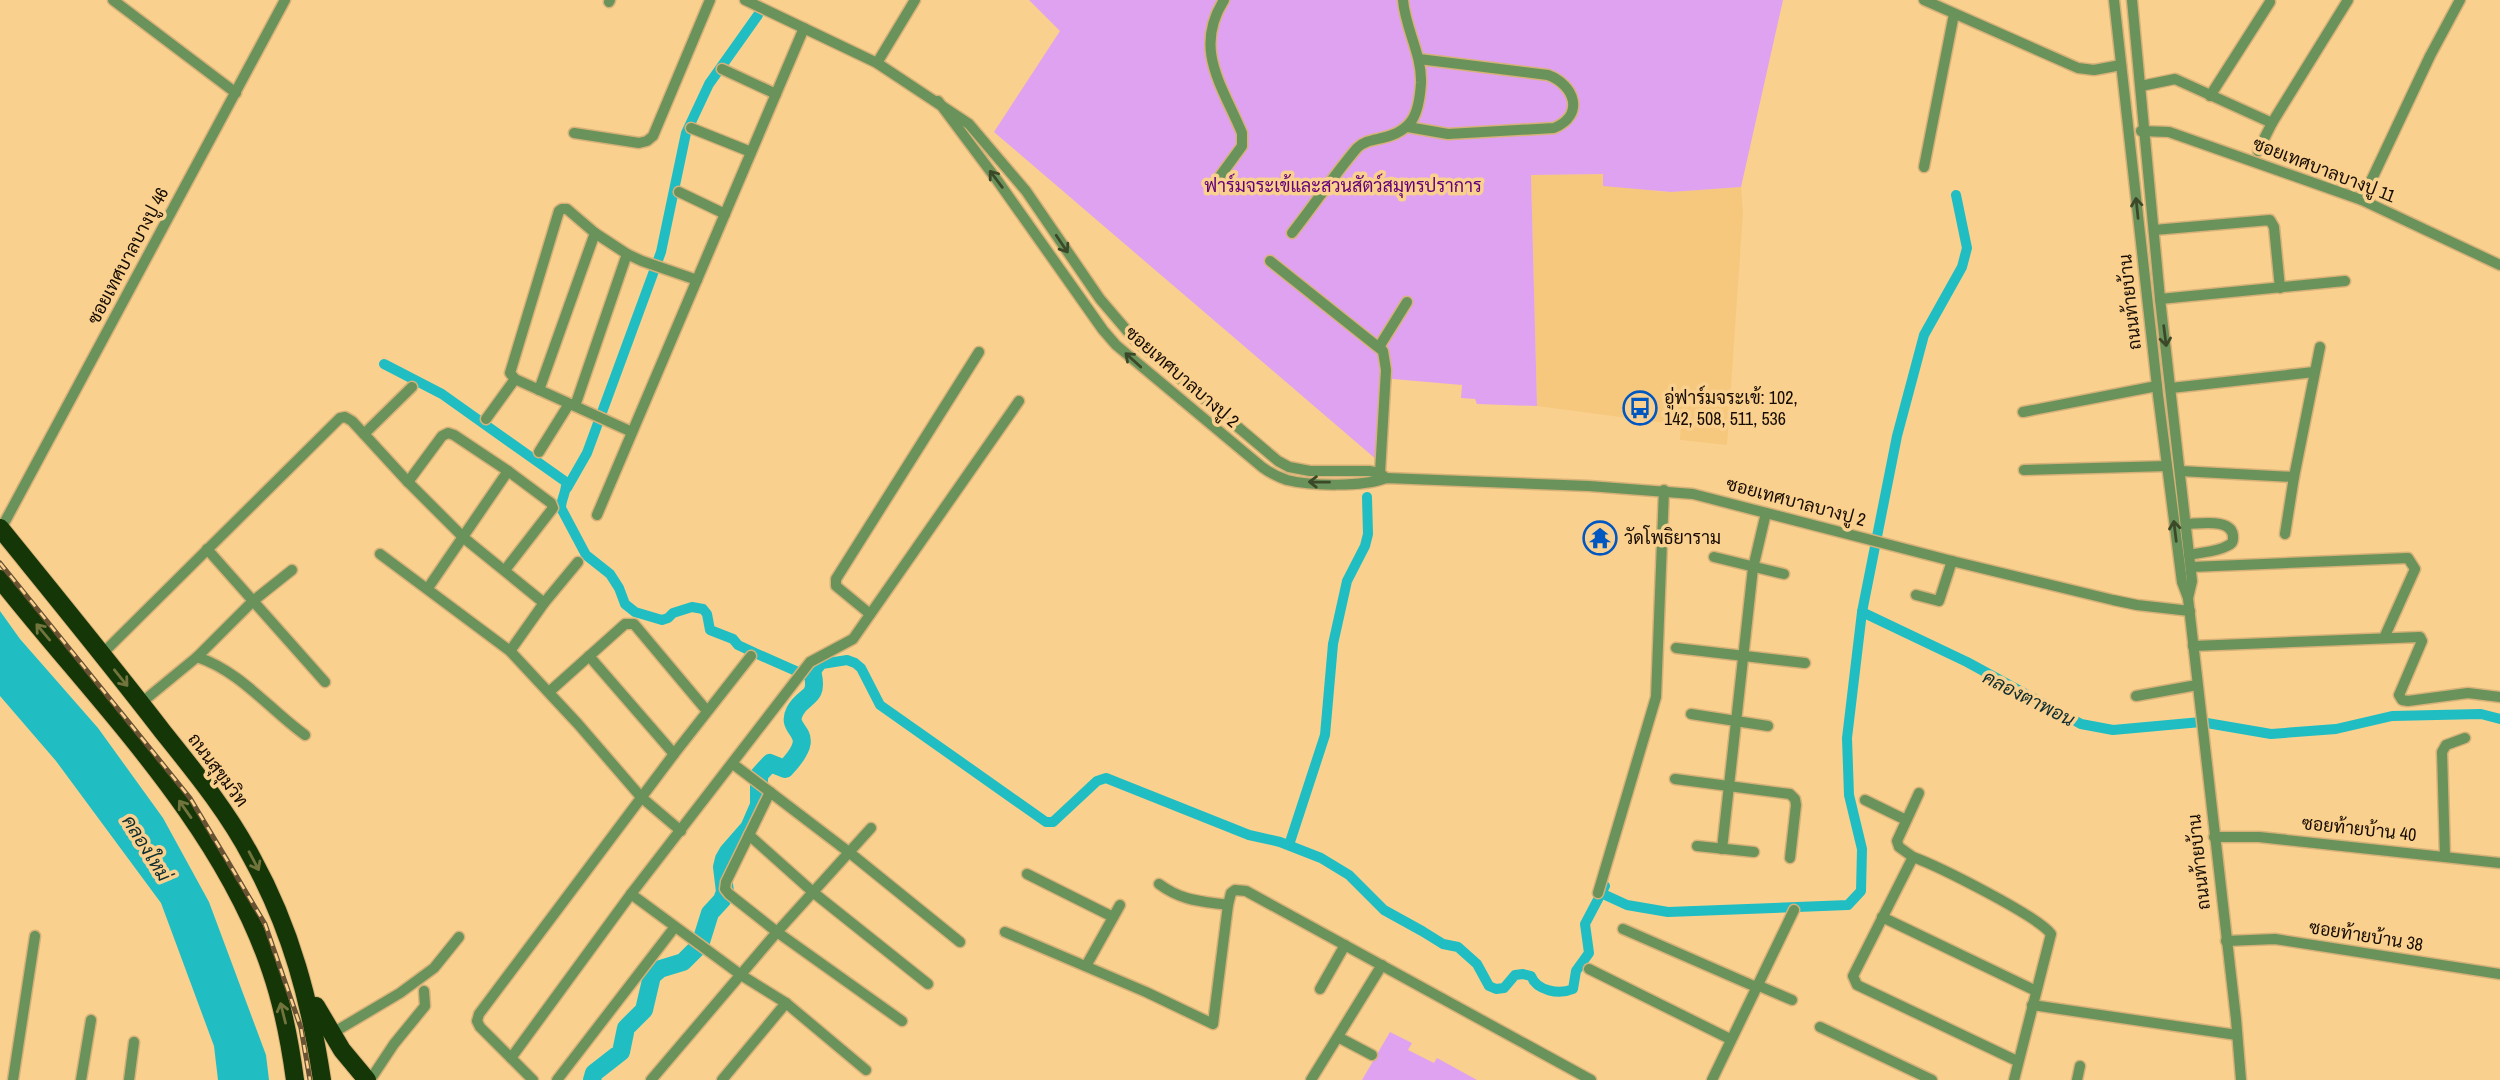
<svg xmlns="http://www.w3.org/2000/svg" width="2500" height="1080" viewBox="0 0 2500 1080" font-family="'Archivo Narrow',Sarabun,sans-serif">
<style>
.built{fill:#f6c87e}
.green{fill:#dea2f0}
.water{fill:#20bec3}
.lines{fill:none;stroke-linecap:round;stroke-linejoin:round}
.canal{stroke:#20bec3;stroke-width:10}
.river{stroke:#20bec3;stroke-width:18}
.minor-casing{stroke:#d6b178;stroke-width:13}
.highway-casing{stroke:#d6b178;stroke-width:20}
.minor{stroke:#69935b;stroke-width:10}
.highway{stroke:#153606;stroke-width:18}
.rail-casing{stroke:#685233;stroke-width:5}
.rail{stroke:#fad08f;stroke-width:2.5;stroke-dasharray:8;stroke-linecap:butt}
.oneway{stroke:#3c4929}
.oneway2{stroke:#71743d}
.labels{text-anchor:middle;stroke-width:7;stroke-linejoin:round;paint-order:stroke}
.street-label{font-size:18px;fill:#170c00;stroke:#fad08f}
.park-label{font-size:18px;fill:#64017a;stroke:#fad08f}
.poi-label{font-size:18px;fill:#170c00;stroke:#fad08f;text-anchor:start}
.water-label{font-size:19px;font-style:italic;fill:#102e2f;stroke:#fad08f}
</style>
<rect width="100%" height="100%" fill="#fad08f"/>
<polygon class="built" points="1604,174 1653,191 1671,192 1741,187 1743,212 1727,445 1680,440 1681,425 1537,406 1531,175"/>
<g class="green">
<polygon points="1029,0 1783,0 1741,187 1671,192 1603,186 1603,174 1531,175 1537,406 1477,404 1475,399 1461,398 1462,385 1382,378 1377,460 994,132 1060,31"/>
<polygon points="1390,1032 1412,1043 1408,1050 1434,1063 1437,1058 1477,1080 1362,1080"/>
</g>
<polygon class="water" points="0,611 20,639 98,728 163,818 209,902 266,1055 269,1080 218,1080 214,1046 161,903 56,761 0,696"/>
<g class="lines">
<g class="canal">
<path d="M384 364 442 394 566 482C567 491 561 499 561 508L586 555 610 574 619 588 625 604 635 612 662 620 668 618 673 613 692 607 703 609 707 614 710 630 733 639 738 645 755 653 805 675H813L822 664 847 660 855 663 861 668 880 705 1046 822H1053L1097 781 1106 778 1249 835 1280 842 1321 858 1349 875 1384 910 1422 931 1443 944 1458 947 1477 964 1489 986 1496 989 1504 988 1515 975 1523 974 1531 976C1537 991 1559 995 1573 989L1576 971 1589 953 1585 924 1605 886"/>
<polyline points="567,488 587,453 661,252 686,133 709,84 758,15"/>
<polyline points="1862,612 1967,662 2081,724 2113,730 2201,722 2271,734 2336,729 2392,716 2481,714 2500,719"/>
<polyline points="1289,845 1325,735 1333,644 1347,581 1365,546 1368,534 1367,497"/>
<polyline points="1603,894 1627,905 1668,912 1848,905 1861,891 1862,849 1849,795 1847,738 1862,612 1897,436 1924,335 1962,267 1967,248 1956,195"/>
</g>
<path class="river" d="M592 1080 594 1073 621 1052 626 1028 644 1010 652 976 660 969 683 962 700 945 710 913 722 900 725 892 722 867 724 859 728 852 749 828 759 805V775L770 763 785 769C823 729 783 734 795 711 804 694 818 700 813 675"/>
<defs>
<g id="minor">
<polyline points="113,0 236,93"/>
<polyline points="745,0 877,63 969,124 1026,191 1100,299 1135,340 1278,461 1289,467 1310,471 1369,471 1380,473 1386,478"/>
<polyline points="1924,0 2078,68 2094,70 2121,65"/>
<polyline points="2114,0 2158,395 2182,582 2188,598 2236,1019 2241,1080"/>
<polyline points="2132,0 2160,299 2192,581 2188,598"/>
<polyline points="609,2 610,0"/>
<polyline points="877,63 915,0"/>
<polyline points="722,69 776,94"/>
<polyline points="2141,86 2175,79 2272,123 2348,0"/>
<polyline points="2210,96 2270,2"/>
<path d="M938 101 997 180 1103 330 1116 345 1262 467C1270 473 1278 477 1287 480 1311 486 1363 487 1386 478L1589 486 1693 494 1952 561 2113 600 2137 605 2190 611"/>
<path d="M1408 127 1448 134 1554 128C1585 115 1575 85 1548 75L1419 59"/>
<polyline points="691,128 751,152"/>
<polyline points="2141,131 2169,132 2362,200 2500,265"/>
<polyline points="574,133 639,143 647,141 653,136 710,0"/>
<polyline points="2258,151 2272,123"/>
<polyline points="1924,167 1954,14"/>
<path d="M1215 183 1242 146V133C1222 85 1193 49 1224 0"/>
<polyline points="679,192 725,214"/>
<polyline points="2362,200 2430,56 2460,0"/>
<polyline points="2154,230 2270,220 2274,227 2280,288"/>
<path d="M1292 233C1314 205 1334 175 1357 148 1364 141 1373 140 1382 138 1413 131 1419 114 1421 83 1422 54 1405 28 1403 0"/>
<polyline points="1270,261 1383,351 1386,370 1380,473"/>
<polyline points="2160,299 2345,281"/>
<polyline points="1379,347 1407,302"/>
<polyline points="2171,388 2314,372"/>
<polyline points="539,390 595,233"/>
<polyline points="575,406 627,254"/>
<polyline points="2023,412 2157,386"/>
<polyline points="486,419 515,379"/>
<polyline points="632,432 515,379 510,373 559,211 562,209 567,209 595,233 627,254 642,261 697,280"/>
<polyline points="364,434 412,387"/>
<polyline points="539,452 569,404"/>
<polyline points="2024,470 2167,466"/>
<polyline points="2180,471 2294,477"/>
<polyline points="408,482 464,538 544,603 510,651"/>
<polyline points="597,515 804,28"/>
<path d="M2186 524C2198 524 2234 517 2233 538 2233 543 2231 544 2227 546 2217 552 2201 552 2189 555"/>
<polyline points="1,529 285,0"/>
<polyline points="2285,534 2294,477 2320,347"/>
<polyline points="207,549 325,682"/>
<polyline points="380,554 510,651 578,724 641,797 681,831"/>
<polyline points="1714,557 1784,574"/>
<polyline points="2191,567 2408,558 2415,569 2384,638"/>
<polyline points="505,570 553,508 551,503 508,471"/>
<polyline points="1916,595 1939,601 1952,561"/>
<polyline points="544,603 578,562"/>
<polyline points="870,614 836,586 836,579 979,352"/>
<polyline points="2193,646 2420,637 2422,641 2399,695 2402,700 2408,701 2468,693 2500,697"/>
<polyline points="1676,648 1805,663"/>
<polyline points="102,654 340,418 345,417 352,421 408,482 442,436 448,433 454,435 508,471 428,588"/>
<polyline points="589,656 674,754 751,656"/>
<polyline points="197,657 253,601 292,570"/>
<polyline points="549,692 625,624 634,624 707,711"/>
<polyline points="2136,696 2197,685"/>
<path d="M141 703 197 657C240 671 269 709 305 735"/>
<polyline points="1691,714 1768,726"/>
<polyline points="733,764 770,792 726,882 725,889 729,894 777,932 902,1021"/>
<polyline points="1675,779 1790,794 1795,799 1796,805 1790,858"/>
<polyline points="770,792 850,853 960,942"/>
<polyline points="1865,800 1906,820"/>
<polyline points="749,835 814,893 928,984"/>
<polyline points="2214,837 2259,837 2500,863"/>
<polyline points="1697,846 1754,852"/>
<polyline points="1722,849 1753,568 1766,513"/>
<polyline points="2445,856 2442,752 2446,745 2465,738"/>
<polyline points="1913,857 1899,847 1897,841 1919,793"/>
<polyline points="1027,874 1113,917"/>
<path d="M1159 884C1182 901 1200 901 1228 905"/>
<polyline points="1598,893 1656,697 1664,490"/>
<polyline points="1882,917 2036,991"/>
<polyline points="1623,929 1756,987"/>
<polyline points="1005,932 1146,992 1213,1024 1228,905 1231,893 1235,890 1246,891 1591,1080"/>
<polyline points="2226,941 2275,939 2500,974"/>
<polyline points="1086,966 1120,905"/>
<polyline points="1589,969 1730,1039"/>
<polyline points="1757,985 1792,1000"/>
<polyline points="1320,989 1345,945"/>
<polyline points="786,1003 741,975 631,894 810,662 853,639 1019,401"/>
<polyline points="2032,1005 2237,1035"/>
<polyline points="1820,1027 1932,1080"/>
<polyline points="331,1034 400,993 434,968 459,937"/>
<polyline points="1338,1037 1372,1055"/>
<polyline points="511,1058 631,894"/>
<polyline points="13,1080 35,936"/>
<polyline points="81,1080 91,1020"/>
<polyline points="129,1080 134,1042"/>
<polyline points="370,1080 394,1044 425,1006 424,991"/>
<polyline points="533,1080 480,1027 477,1021 479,1014 674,754"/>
<polyline points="557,1080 674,928"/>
<polyline points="651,1080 777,932 871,828"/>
<polyline points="722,1080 786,1003 866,1070"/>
<polyline points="1311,1080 1382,965"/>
<polyline points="1712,1080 1794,910"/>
<path d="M2014 1080 2051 934C2038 916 1938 866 1913 857L1853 976 1857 985 2017 1061"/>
<polyline points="2077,1080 2080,1066"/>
</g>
<g id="highway">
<path d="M0 528C55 596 110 663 163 732 195 772 228 812 252 858 291 929 310 1001 322 1080"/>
<path d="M0 579C96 701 221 821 271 971 283 1006 290 1043 295 1080"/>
<polyline points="316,1006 342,1050 367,1080"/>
</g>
</defs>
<use href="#minor" class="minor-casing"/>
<use href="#highway" class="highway-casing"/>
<use href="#minor" class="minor"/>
<use href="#highway" class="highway"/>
<defs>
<polyline id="rail" points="0,563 190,798 265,924 301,1028 310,1080"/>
</defs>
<use href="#rail" class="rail-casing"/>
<use href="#rail" class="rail"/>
</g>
<defs><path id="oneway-shaft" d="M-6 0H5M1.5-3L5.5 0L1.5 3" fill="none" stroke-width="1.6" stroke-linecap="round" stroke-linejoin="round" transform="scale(1.75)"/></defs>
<g class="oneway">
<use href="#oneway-shaft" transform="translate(996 179) rotate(-127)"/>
<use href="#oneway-shaft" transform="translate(2137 208) rotate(-96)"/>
<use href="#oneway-shaft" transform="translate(1062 244) rotate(56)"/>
<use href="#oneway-shaft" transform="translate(2165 336) rotate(83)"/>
<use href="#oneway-shaft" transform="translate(1133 360) rotate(-138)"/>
<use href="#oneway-shaft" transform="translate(1319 482) rotate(-179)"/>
<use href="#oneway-shaft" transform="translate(2175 531) rotate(-97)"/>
</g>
<g class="oneway2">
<use href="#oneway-shaft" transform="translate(43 632) rotate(-130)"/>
<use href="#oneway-shaft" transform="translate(121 678) rotate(51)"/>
<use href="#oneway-shaft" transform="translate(185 809) rotate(-125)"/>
<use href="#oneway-shaft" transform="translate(254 861) rotate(62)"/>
<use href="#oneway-shaft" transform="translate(283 1013) rotate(-104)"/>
</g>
<defs>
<symbol id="bus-ring" viewBox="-11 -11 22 22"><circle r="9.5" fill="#fad08f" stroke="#0157c1" stroke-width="1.5"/><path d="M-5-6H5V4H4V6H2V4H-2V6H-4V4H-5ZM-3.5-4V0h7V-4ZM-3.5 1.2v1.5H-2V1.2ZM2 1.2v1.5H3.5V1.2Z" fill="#0157c1"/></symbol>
<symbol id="temple-ring" viewBox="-11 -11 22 22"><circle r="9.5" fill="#fad08f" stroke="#0157c1" stroke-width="1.5"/><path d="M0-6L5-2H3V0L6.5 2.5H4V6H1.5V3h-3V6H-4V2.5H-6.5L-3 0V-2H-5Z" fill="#0157c1"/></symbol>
</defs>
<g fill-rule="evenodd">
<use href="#bus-ring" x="1621" y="389" width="38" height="38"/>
<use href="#temple-ring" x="1581" y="519" width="38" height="38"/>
</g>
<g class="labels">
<g class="street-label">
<text transform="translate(2324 170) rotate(21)" y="6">ซอยเทศบาลบางปู 11</text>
<text transform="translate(128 256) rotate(-62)" y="6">ซอยเทศบาลบางปู 46</text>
<text transform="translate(2130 302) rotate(-96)" y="6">ถนนท้ายบ้าน</text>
<text transform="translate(1182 377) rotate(41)" y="6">ซอยเทศบาลบางปู 2</text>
<text transform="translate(1796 502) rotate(15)" y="6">ซอยเทศบาลบางปู 2</text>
<text transform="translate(218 770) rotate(53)" y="6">ถนนสุขุมวิท</text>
<text transform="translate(2359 829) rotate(6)" y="6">ซอยท้ายบ้าน 40</text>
<text transform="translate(2199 862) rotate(-96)" y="6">ถนนท้ายบ้าน</text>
<text transform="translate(2366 936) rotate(9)" y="6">ซอยท้ายบ้าน 38</text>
</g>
<g class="park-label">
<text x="1343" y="192">ฟาร์มจระเข้และสวนสัตว์สมุทรปราการ</text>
</g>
<g class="poi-label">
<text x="1664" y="404">อู่ฟาร์มจระเข้: 102,<tspan x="1664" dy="21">142, 508, 511, 536</tspan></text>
<text x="1624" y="544">วัดโพธิยาราม</text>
</g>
<g class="water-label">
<text transform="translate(2029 698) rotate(27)" y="7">คลองตาพอน</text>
<text transform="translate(147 848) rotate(58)" y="7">คลองใหม่</text>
</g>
</g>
</svg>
